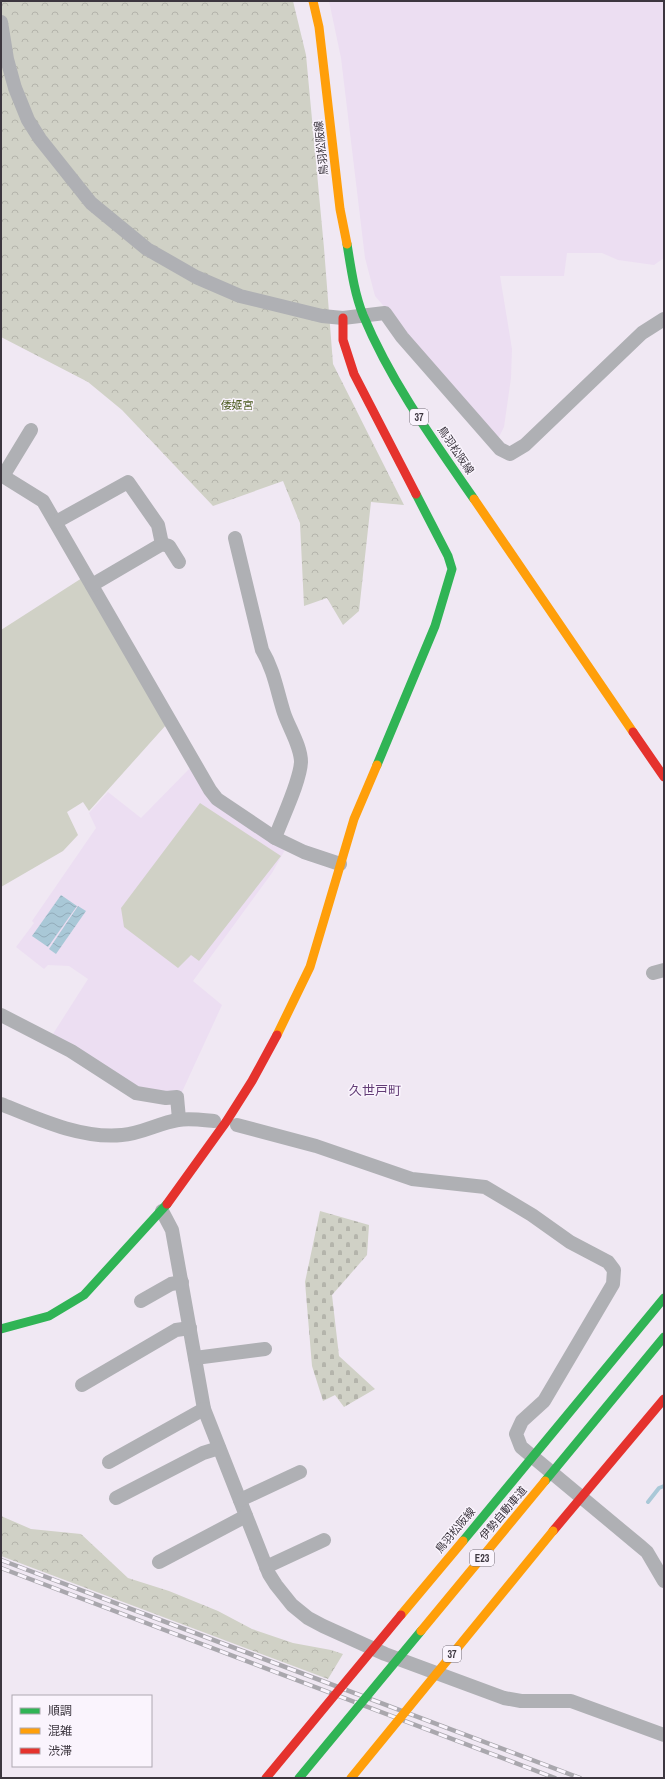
<svg xmlns="http://www.w3.org/2000/svg" width="665" height="1779" viewBox="0 0 665 1779" font-family="'Archivo Narrow','Noto Sans JP',sans-serif">
<style>
.built{fill:#ecdef2}
.forest{fill:url(#forest-crowns)}
.cemetery{fill:url(#cemetery-stones)}
.green{fill:#d0d1c6}
.water{fill:url(#water-waves)}
.lines{fill:none;stroke-linecap:round;stroke-linejoin:round}
.stream{stroke:#a9c8d7;stroke-width:4}
.street{stroke:#afb0b4;stroke-width:14}
.fast{stroke:#30b455;stroke-width:9}
.slow{stroke:#ff9f0a;stroke-width:9}
.jam{stroke:#e5322d;stroke-width:9}
.rail-casing{stroke:#a9a7ad;stroke-width:4.5}
.rail{stroke:#faf4fd;stroke-width:3;stroke-dasharray:9;stroke-linecap:butt}
.fast-bridge{stroke:#30b455;stroke-width:9}
.slow-bridge{stroke:#ff9f0a;stroke-width:9}
.jam-bridge{stroke:#e5322d;stroke-width:9}
.labels{text-anchor:middle;stroke-width:3;stroke-linejoin:round;paint-order:stroke}
.shield{fill:#faf4fd;stroke:#756f78;stroke-width:1}
.shield-label{font-size:10px;font-weight:bold;fill:#3c363f}
.street-label{font-size:11px;fill:#3c363f;stroke:#faf4fd}
.park-label{font-size:11px;fill:#4d5c21;stroke:#faf4fd}
.quarter-label{font-size:13px;fill:#633d76;stroke:#faf4fd}
</style>
<defs>
<pattern id="forest-crowns" width="20" height="18" patternUnits="userSpaceOnUse"><rect width="20" height="18" fill="#d0d1c6"/><path d="M2 6a3 3 0 1 1 6 0M12 15a3 3 0 1 1 6 0" fill="none" stroke="#b4b4ab"/></pattern>
<pattern id="cemetery-stones" width="16" height="16" patternUnits="userSpaceOnUse"><rect width="16" height="16" fill="#d0d1c6"/><path d="M2 7V4a2 2 0 0 1 4 0v3zM10 15v-3a2 2 0 0 1 4 0v3z" fill="#b4b4ab"/></pattern>
<pattern id="water-waves" width="16" height="10" patternUnits="userSpaceOnUse"><rect width="16" height="10" fill="#a9c8d7"/><path d="M0 5q4-4 8 0t8 0" fill="none" stroke="#92acba"/></pattern>
</defs>
<rect width="100%" height="100%" fill="#f0e8f3"/>
<g class="built">
<polygon points="329,1 664,1 664,258 654,265 618,260 602,253 567,253 564,276 500,276 512,349 511,378 504,427 498,439 375,296 365,258 341,58"/>
<polygon points="191,767 204,789 286,848 272,873 193,981 222,1005 182,1092 168,1095 138,1090 51,1037 88,979 69,966 48,965 44,969 16,947 34,923 32,921 96,828 89,813 108,792 141,818"/>
</g>
<g class="forest">
<polygon points="1,1 293,1 306,55 324,248 333,364 404,505 371,502 359,611 343,625 327,598 304,606 300,523 283,481 213,506 122,410 88,382 1,337"/>
<polygon points="1,1516 31,1529 81,1534 128,1578 169,1591 218,1611 252,1629 293,1643 331,1650 343,1654 328,1679 1,1556"/>
</g>
<polygon class="cemetery" points="320,1211 369,1225 367,1255 332,1295 339,1356 375,1389 344,1407 335,1395 323,1401 312,1366 305,1282"/>
<g class="green">
<polygon points="82,578 166,725 89,811 83,802 67,812 78,835 63,851 1,887 1,630"/>
<polygon points="200,803 281,856 199,961 191,955 178,968 124,927 121,908"/>
</g>
<g class="water">
<polygon points="61,895 77,906 48,947 32,936"/>
<polygon points="78,906 86,911 56,954 49,949"/>
</g>
<g class="lines">
<polyline class="stream" points="648,1502 659,1488 664,1486"/>
<g class="street">
<polyline points="1,22 7,59 15,88 28,120 40,139 91,203 147,249 196,277 240,296 322,316 343,318 385,313 402,337 500,449 510,454 525,445 642,333 664,319"/>
<polyline points="1,475 43,501 210,790 217,799 275,838 304,852 340,864"/>
<polyline points="3,476 31,430"/>
<polyline points="56,522 128,482 158,525 162,544"/>
<path d="M235 538 262 650C274 670 277 691 284 713 289 728 301 746 301 762 300 782 282 818 275 838"/>
<polyline points="92,585 162,544 169,546 179,562"/>
<polyline points="653,973 664,970"/>
<polyline points="1,1015 71,1051 136,1093 166,1098 177,1097 179,1119"/>
<path d="M1 1104C38 1119 81 1139 122 1135 141 1134 159 1123 178 1120 189 1118 203 1120 214 1121"/>
<polyline points="237,1125 316,1146 412,1179 485,1187 532,1215 570,1242 608,1262 614,1270 613,1284 544,1401 522,1421 516,1434 521,1447 640,1546 647,1552 664,1581"/>
<polyline points="162,1211 172,1230 204,1409 269,1574 276,1585 292,1605 308,1618 323,1626 385,1654 504,1698 521,1701 571,1701 664,1735"/>
<polyline points="141,1301 171,1284 182,1282"/>
<polyline points="195,1358 265,1349"/>
<polyline points="82,1385 176,1330 190,1328"/>
<polyline points="109,1462 204,1409"/>
<polyline points="116,1498 203,1453 219,1448"/>
<polyline points="240,1500 300,1472"/>
<polyline points="159,1562 246,1516"/>
<polyline points="266,1567 324,1540"/>
</g>
<g class="fast">
<path d="M347 244C351 268 354 292 363 315 391 382 433 440 474 499"/>
<polyline points="377,765 435,626 452,569 448,556 416,494"/>
<polyline points="1,1329 49,1316 84,1295 167,1204"/>
<polyline points="463,1541 664,1298"/>
</g>
<g class="slow">
<polyline points="313,1 319,27 340,209 347,244"/>
<polyline points="474,499 633,732"/>
<polyline points="277,1035 310,967 354,819 377,765"/>
</g>
<g class="jam">
<polyline points="343,318 343,340 354,374 416,494"/>
<polyline points="633,732 664,777"/>
<polyline points="167,1204 226,1122 252,1081 277,1035"/>
<polyline points="553,1531 664,1399"/>
</g>
<defs>
<g id="rail">
<polyline points="1,1560 580,1778"/>
<polyline points="1,1568 555,1778"/>
</g>
</defs>
<use href="#rail" class="rail-casing"/>
<use href="#rail" class="rail"/>
<g class="fast-bridge">
<polyline points="545,1481 664,1337"/>
<polyline points="299,1778 421,1631"/>
</g>
<g class="slow-bridge">
<polyline points="401,1615 463,1541"/>
<polyline points="421,1631 545,1481"/>
<polyline points="351,1778 553,1531"/>
</g>
<polyline class="jam-bridge" points="266,1778 401,1615"/>
</g>
<g class="labels">
<g class="shield">
<rect x="410" y="409" width="18" height="16" rx="3"/>
<rect x="470" y="1550" width="24" height="16" rx="3"/>
<rect x="443" y="1646" width="18" height="16" rx="3"/>
</g>
<g class="shield-label">
<text x="419" y="421">37</text>
<text x="482" y="1562">E23</text>
<text x="452" y="1658">37</text>
</g>
<g class="street-label">
<text transform="translate(321 148) rotate(-96)" y="4">鳥羽松阪線</text>
<text transform="translate(456 450) rotate(56)" y="4">鳥羽松阪線</text>
<text transform="translate(503 1513) rotate(-50)" y="4">伊勢自動車道</text>
<text transform="translate(455 1530) rotate(-50)" y="4">鳥羽松阪線</text>
</g>
<g class="park-label">
<text x="237" y="409">倭姬宮</text>
</g>
<g class="quarter-label">
<text x="375" y="1095">久世戸町</text>
</g>
</g>
<rect width="665" height="1779" fill="none" stroke="#3c363f" stroke-width="4"/>
<rect x="12" y="1695" width="140" height="72" fill="#faf4fd" stroke="#aea8b1"/>
<rect x="20" y="1708" width="20" height="6" fill="#30b455" stroke="#aea8b1"/>
<text x="48" y="1715" font-size="12" fill="#3c363f">順調</text>
<rect x="20" y="1728" width="20" height="6" fill="#ff9f0a" stroke="#aea8b1"/>
<text x="48" y="1735" font-size="12" fill="#3c363f">混雑</text>
<rect x="20" y="1748" width="20" height="6" fill="#e5322d" stroke="#aea8b1"/>
<text x="48" y="1755" font-size="12" fill="#3c363f">渋滞</text>
</svg>
